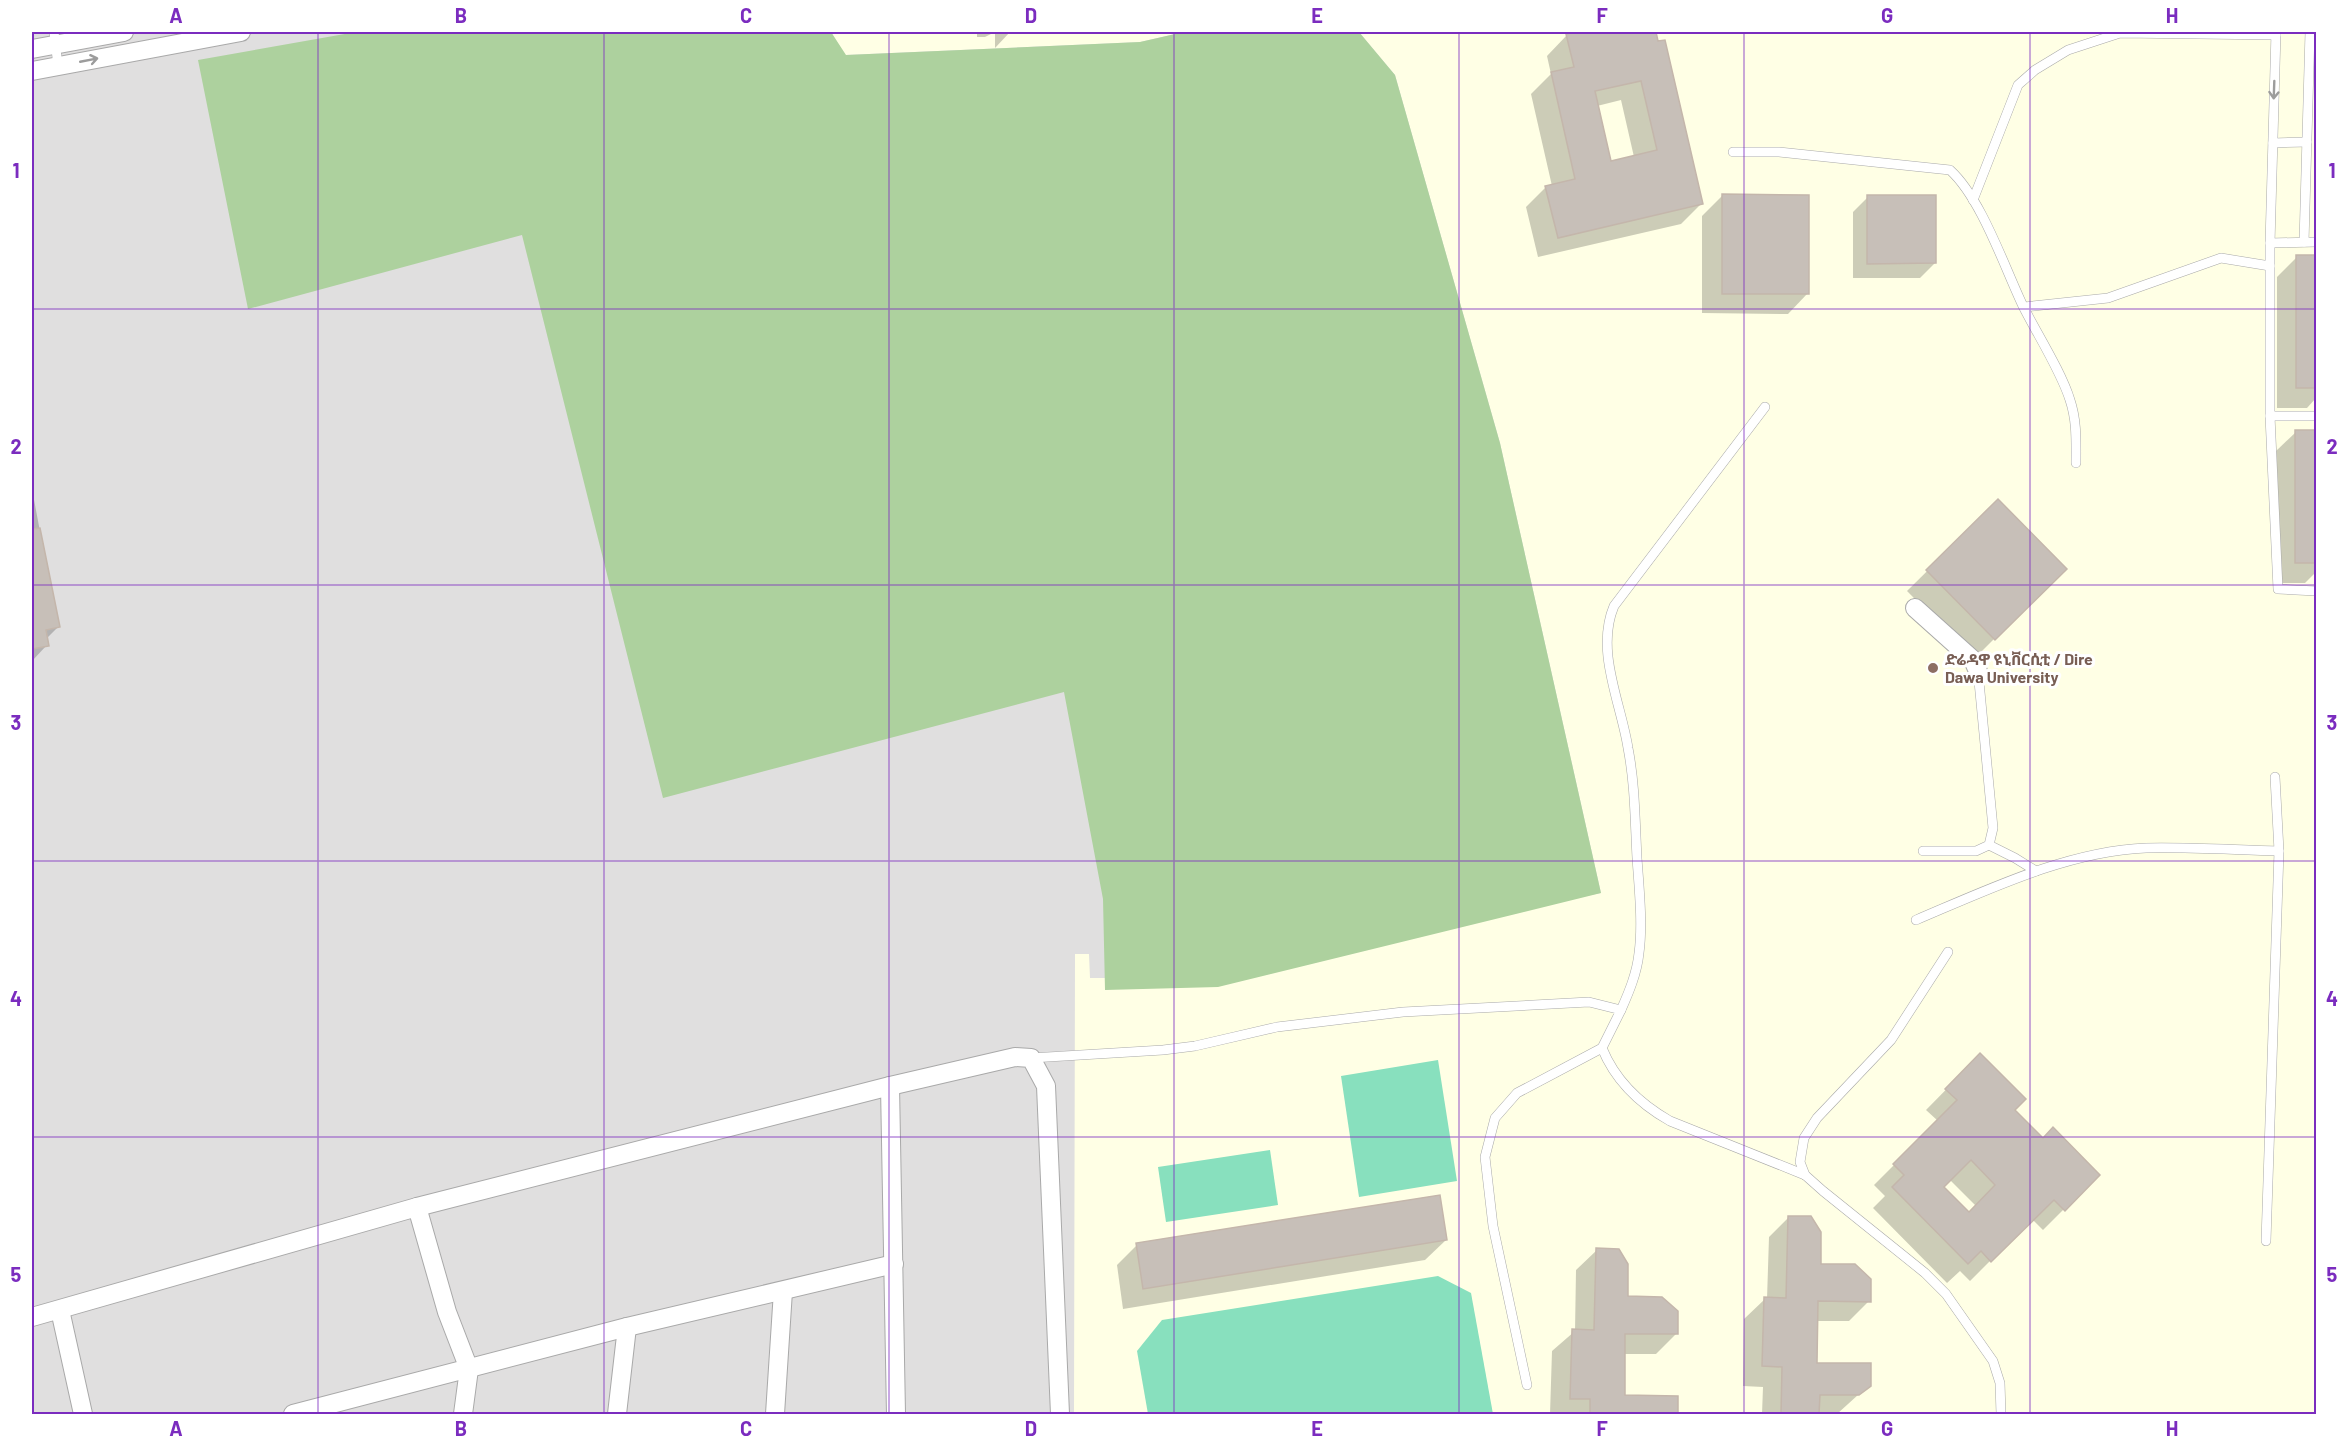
<svg xmlns="http://www.w3.org/2000/svg" width="2348" height="1446" viewBox="0 0 2348 1446" font-family="Barlow,'Noto Sans Ethiopic',sans-serif">
<style>
.residential{fill:#e0dfdf}
.education{fill:#ffffe5}
.forest{fill:#add19e}
.pitch{fill:#88e0be}
.shadow{fill:#0003;fill-rule:evenodd}
.building{fill:#c7bfb8;stroke:#c4b6ab;stroke-width:1.5;fill-rule:evenodd}
.lines{fill:none;stroke-linecap:round;stroke-linejoin:round}
.lane-casing{stroke:#a9a9a9;stroke-width:10}
.street-casing{stroke:#a9a9a9;stroke-width:20}
.lane{stroke:#fff;stroke-width:9}
.street{stroke:#fff;stroke-width:18}
.oneway{stroke:#9c9c9c}
.grid{fill:none;stroke:#7b2cbf;stroke-width:1.5;stroke-opacity:0.55}
.education-dot{fill:#8d6e63;stroke:#fff;stroke-width:2}
.labels{text-anchor:middle;stroke-width:6;stroke-linejoin:round;paint-order:stroke}
.education-label{font-size:16px;font-weight:bold;fill:#785e54;stroke:#fff;text-anchor:start}
.neatline{fill:none;stroke:#7b2cbf;stroke-width:2}
.grid-label{font-size:20px;text-anchor:middle;font-weight:bold;fill:#7b2cbf}
</style>
<rect width="100%" height="100%" fill="#f2efe9"/>
<rect class="residential" x="32" y="32" width="2284" height="1382"/>
<g class="education">
<polygon points="831,32 1184,32 1140,42 845,55"/>
<polygon points="1359,32 2316,32 2316,1414 1074,1414 1075,954 1089,954 1090,978 1105,978 1105,990 1601,893 1500,443 1395,75"/>
</g>
<polygon class="forest" points="356,32 831,32 846,55 1140,42 1184,32 1359,32 1395,75 1500,443 1601,893 1218,987 1105,990 1103,899 1064,692 663,798 522,235 248,309 198,60"/>
<g class="pitch">
<polygon points="1438,1060 1457,1181 1359,1197 1341,1076"/>
<polygon points="1270,1150 1278,1205 1166,1222 1158,1167"/>
<polygon points="1438,1276 1471,1293 1493,1414 1148,1414 1137,1351 1162,1320"/>
</g>
<g class="shadow">
<polygon points="977,32 1010,32 995,48 995,32 985,37 977,37"/>
<path d="M1584 32H1655L1701 204 1681 224 1538 257 1526 207 1546 187 1552 186 1531 94 1551 74 1547 56 1567 35ZM1621 100 1634 157 1610 163 1597 106Z"/>
<polygon points="1723,195 1808,293 1788,314 1702,313 1702,216"/>
<polygon points="1868,197 1935,263 1920,278 1853,278 1853,212"/>
<polygon points="2297,257 2316,257 2316,398 2307,408 2277,408 2277,277"/>
<polygon points="2296,432 2316,432 2316,572 2305,583 2275,583 2275,452"/>
<polygon points="32,489 58,627 46,639 47,645 32,661"/>
<polygon points="1998,501 2064,569 1974,659 1907,591"/>
<path d="M1980 1055 2013 1110 2042 1141 2098 1175 2043 1230 2032 1219 1970 1281 1960 1271 1947 1283 1873 1208 1885 1196 1874 1185 1938 1121 1926 1110ZM1950 1180 1976 1206 1969 1214 1942 1187Z"/>
<polygon points="1789,1217 1819,1265 1869,1301 1849,1321 1816,1321 1816,1364 1869,1385 1837,1414 1762,1414 1763,1387 1743,1386 1744,1319 1765,1299 1767,1299 1769,1237"/>
<polygon points="1446,1240 1425,1260 1123,1309 1117,1265 1137,1245"/>
<polygon points="1597,1250 1626,1298 1676,1334 1656,1354 1624,1354 1623,1397 1677,1397 1677,1414 1550,1414 1552,1351 1575,1331 1576,1270"/>
</g>
<g class="building">
<path d="M1577 32H1656L1658 41 1665 40 1703 204 1558 238 1545 186 1575 179 1551 72 1574 67 1566 34ZM1641 81 1657 150 1611 161 1595 91Z"/>
<polygon points="1722,194 1809,195 1809,294 1722,294"/>
<polygon points="1867,195 1936,195 1936,263 1867,264"/>
<rect x="2296" y="255" width="20" height="133"/>
<rect x="2295" y="430" width="21" height="133"/>
<polygon points="1998,499 2067,569 1995,640 1926,570"/>
<polygon points="40,528 60,627 46,630 49,646 32,649 32,529"/>
<path d="M1980 1053 2026 1099 2015 1110 2043 1138 2053 1127 2100 1175 2065 1211 2054 1200 1991 1262 1981 1251 1968 1264 1892 1187 1904 1175 1893 1164 1957 1100 1945 1089ZM1971 1160 1995 1185 1969 1212 1944 1187Z"/>
<polygon points="1440,1195 1447,1240 1143,1289 1136,1243"/>
<polygon points="1788,1216 1811,1216 1821,1232 1821,1264 1855,1264 1871,1279 1871,1302 1818,1301 1817,1363 1871,1363 1871,1386 1859,1395 1820,1395 1819,1414 1781,1414 1782,1367 1762,1366 1764,1297 1786,1298"/>
<polygon points="1596,1248 1619,1249 1628,1264 1628,1296 1662,1297 1678,1311 1678,1334 1625,1334 1625,1395 1678,1396 1678,1414 1590,1414 1590,1399 1570,1399 1572,1329 1594,1330"/>
</g>
<g class="lines">
<defs>
<g id="lane">
<polyline points="54,32 58,66"/>
<polyline points="2276,32 2270,243 2270,416 2278,589 2316,591"/>
<polyline points="2273,143 2307,142"/>
<path d="M1733 152H1779L1950 170C1981 198 2004 266 2023 306 2037 334 2061 371 2070 400 2077 421 2076 441 2076 463"/>
<polyline points="1973,200 2018,85 2035,70 2068,50 2120,33 2276,35"/>
<polyline points="2304,242 2310,32"/>
<polyline points="2270,243 2316,242"/>
<polyline points="2024,307 2108,298 2221,258 2270,266"/>
<polyline points="2270,416 2316,416"/>
<polyline points="1989,845 2015,858 2036,871"/>
<polyline points="1923,851 1976,851 1989,845 1993,828 1978,671"/>
<path d="M1916 920C1987 890 2068 851 2146 848 2190 847 2235 850 2279 851"/>
<polyline points="1948,952 1891,1040 1817,1118 1804,1138 1800,1162 1805,1175 1823,1191 1925,1273 1946,1294 1993,1361 2000,1383 2001,1414"/>
<path d="M1621 1010C1629 992 1637 973 1639 953 1643 924 1639 887 1637 858 1635 821 1635 784 1628 748 1621 703 1595 651 1614 606L1765 407"/>
<path d="M1031 1058 1163 1050 1195 1046 1277 1027 1403 1012 1589 1002 1621 1010 1602 1048C1615 1080 1640 1104 1670 1121L1805 1175"/>
<polyline points="2266,1241 2279,851 2275,777"/>
<polyline points="1527,1385 1493,1226 1485,1157 1495,1118 1517,1093 1602,1048"/>
</g>
<g id="street">
<polyline points="32,49 124,32"/>
<polyline points="32,71 241,32"/>
<polyline points="1915,608 1973,660 1978,671"/>
<polyline points="890,1086 896,1414"/>
<polyline points="417,1207 447,1312 469,1369 463,1414"/>
<polyline points="60,1310 83,1414"/>
<polyline points="32,1317 417,1207 890,1086 1015,1057 1031,1058 1046,1086 1060,1414"/>
<polyline points="293,1414 627,1327 894,1264"/>
<polyline points="617,1414 627,1327"/>
<polyline points="775,1414 783,1291"/>
</g>
</defs>
<use href="#lane" class="lane-casing"/>
<use href="#street" class="street-casing"/>
<use href="#lane" class="lane"/>
<use href="#street" class="street"/>
</g>
<defs><path id="oneway-shaft" d="M-6 0H5M1.5-3L5.5 0L1.5 3" fill="none" stroke-width="1.6" stroke-linecap="round" stroke-linejoin="round" transform="scale(1.5)"/></defs>
<g class="oneway">
<use href="#oneway-shaft" transform="translate(89 60) rotate(-11)"/>
<use href="#oneway-shaft" transform="translate(2274 90) rotate(92)"/>
</g>
<path class="grid" d="M318 32V1414M604 32V1414M889 32V1414M1174 32V1414M1459 32V1414M1744 32V1414M2030 32V1414M32 309H2316M32 585H2316M32 861H2316M32 1137H2316"/>
<circle class="education-dot" cx="1933" cy="668" r="6"/>
<g class="labels">
<g class="education-label">
<text x="1945" y="665">ድሬዳዋ ዩኒቨርሲቲ / Dire<tspan x="1945" dy="18">Dawa University</tspan></text>
</g>
</g>
<rect width="2348" height="1446" fill="none" stroke="#ffffff" stroke-width="66"/>
<rect x="33" y="33" width="2282" height="1380" class="neatline"/>
<g class="grid-label">
<text x="176" y="23">A</text>
<text x="461" y="23">B</text>
<text x="746" y="23">C</text>
<text x="1031" y="23">D</text>
<text x="1317" y="23">E</text>
<text x="1602" y="23">F</text>
<text x="1887" y="23">G</text>
<text x="2172" y="23">H</text>
<text x="16" y="178">1</text>
<text x="2332" y="178">1</text>
<text x="16" y="454">2</text>
<text x="2332" y="454">2</text>
<text x="16" y="730">3</text>
<text x="2332" y="730">3</text>
<text x="16" y="1006">4</text>
<text x="2332" y="1006">4</text>
<text x="16" y="1282">5</text>
<text x="2332" y="1282">5</text>
<text x="176" y="1436">A</text>
<text x="461" y="1436">B</text>
<text x="746" y="1436">C</text>
<text x="1031" y="1436">D</text>
<text x="1317" y="1436">E</text>
<text x="1602" y="1436">F</text>
<text x="1887" y="1436">G</text>
<text x="2172" y="1436">H</text>
</g>
</svg>
